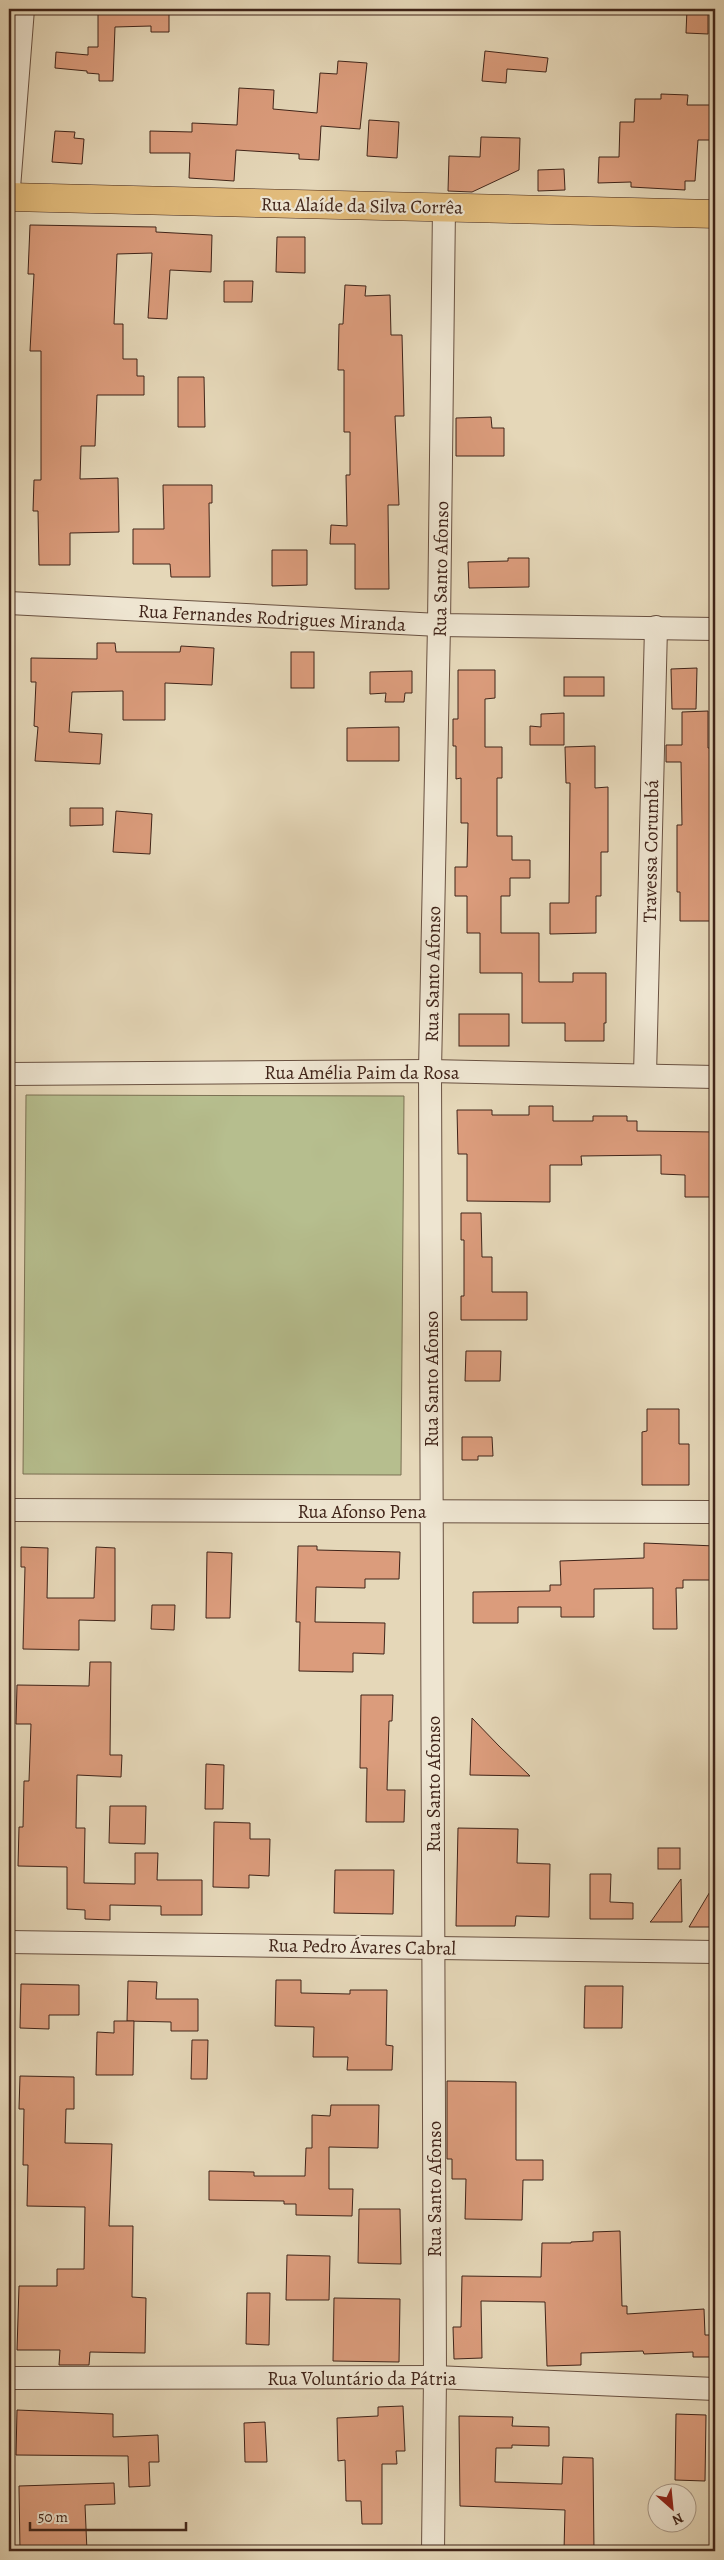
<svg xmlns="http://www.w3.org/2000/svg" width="724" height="2560" viewBox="0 0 724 2560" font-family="Alegreya,serif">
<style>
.green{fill:#b6be8e;stroke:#7b7154}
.building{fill:#db9c7c;stroke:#402419}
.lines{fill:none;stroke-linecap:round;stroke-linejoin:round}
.minor-casing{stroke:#695141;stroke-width:24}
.major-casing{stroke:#402419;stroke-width:29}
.minor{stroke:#eee5d1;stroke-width:22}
.major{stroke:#e2bc7c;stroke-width:28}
.labels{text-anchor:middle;stroke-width:4.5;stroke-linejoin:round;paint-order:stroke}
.street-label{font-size:19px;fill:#402419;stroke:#eee5d1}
</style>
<rect width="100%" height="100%" fill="#e5d7b8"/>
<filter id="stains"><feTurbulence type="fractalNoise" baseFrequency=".004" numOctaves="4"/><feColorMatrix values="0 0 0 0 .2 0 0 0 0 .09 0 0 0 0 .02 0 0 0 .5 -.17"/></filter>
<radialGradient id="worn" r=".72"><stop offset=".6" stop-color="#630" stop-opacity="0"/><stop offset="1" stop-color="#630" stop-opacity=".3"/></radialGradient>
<polygon class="green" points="26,1095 404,1096 401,1475 23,1474"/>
<g class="building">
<polygon points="98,9 169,9 169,32 151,32 151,26 115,27 113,81 99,81 99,74 87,73 87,71 55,68 56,52 88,55 88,47 98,47"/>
<polygon points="687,9 708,9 708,34 686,33"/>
<polygon points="485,51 548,58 546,72 507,69 506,83 482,81"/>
<polygon points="338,61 367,63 360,129 321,126 319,160 299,159 299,154 236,150 234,181 189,178 190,153 150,153 150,131 192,132 192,123 237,125 239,88 274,90 273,109 317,113 320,73 337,74"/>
<polygon points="661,94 688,95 687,105 715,105 715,140 698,140 695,181 685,181 685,190 631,187 631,182 598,183 599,157 619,157 620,122 634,122 635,99 661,99"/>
<polygon points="369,120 399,122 397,158 367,156"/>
<polygon points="55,131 75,132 74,138 84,139 82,164 52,162"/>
<polygon points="481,137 520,138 519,170 472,192 448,191 449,156 480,157"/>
<polygon points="564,169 565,190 538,191 538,170"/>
<polygon points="30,225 156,227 156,232 212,235 211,272 170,270 167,319 148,318 152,253 117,254 114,324 123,324 123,359 137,359 137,376 144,376 144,395 97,395 95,446 81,446 80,479 118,478 119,532 70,533 70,565 39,565 38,511 33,511 34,480 41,480 41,351 30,351 34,274 28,274"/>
<polygon points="277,237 305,237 305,273 276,272"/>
<polygon points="224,281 253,281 252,302 224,302"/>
<polygon points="345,285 366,286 365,296 390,295 391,335 402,335 404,416 395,416 399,505 388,505 389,589 355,589 355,544 330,544 331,525 347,526 346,475 350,475 350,432 344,432 344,370 338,370 339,324 343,324"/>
<polygon points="178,377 204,377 205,427 178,427"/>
<polygon points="491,417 492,428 504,428 504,456 456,456 456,418"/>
<polygon points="163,485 212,485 212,503 209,503 210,577 171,577 170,564 133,564 133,529 164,529"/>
<polygon points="272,550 307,550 307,585 272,586"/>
<polygon points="508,558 529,558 529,587 469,588 468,562 508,561"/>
<polygon points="97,643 115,643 116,652 180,652 181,646 214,648 212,685 165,683 165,720 123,720 123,691 72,692 69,732 102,734 100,764 35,761 38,727 34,726 36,682 31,682 31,658 97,659"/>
<rect x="291" y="652" width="23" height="36"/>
<polygon points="697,668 696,709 672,709 671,669"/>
<polygon points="458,670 495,670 495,698 485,699 485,747 502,747 502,778 497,778 497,836 512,836 512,860 530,860 530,878 510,878 510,896 501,896 501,933 539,933 539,982 573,982 573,973 606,973 606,1023 604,1023 604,1041 565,1041 565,1023 522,1023 522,973 480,973 480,933 467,933 467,896 455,896 455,867 467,867 468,823 461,823 461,778 456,779 456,746 453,746 453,719 458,719"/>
<polygon points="412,671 412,693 405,693 404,702 385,702 386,693 370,694 370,672"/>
<rect x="564" y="677" width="40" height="19"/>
<polygon points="708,711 708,748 715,748 715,921 680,921 680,892 677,892 677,825 682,825 681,762 666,762 666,745 682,745 682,712"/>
<polygon points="564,713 564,745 530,745 530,726 541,727 541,714"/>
<polygon points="399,727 399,761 347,761 347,728"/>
<polygon points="595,746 595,788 608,787 608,852 601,852 601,896 596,896 596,933 550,934 550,903 569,903 570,783 566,783 565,747"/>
<polygon points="70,808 103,808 103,825 70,826"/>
<polygon points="116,811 152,814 150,854 113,852"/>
<rect x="459" y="1014" width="50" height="32"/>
<polygon points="529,1106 553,1106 553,1121 593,1121 593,1116 627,1116 627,1121 637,1121 637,1131 715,1132 715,1197 685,1197 685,1175 661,1174 661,1155 581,1156 582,1165 550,1165 550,1202 467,1201 467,1154 458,1154 457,1110 492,1110 492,1115 529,1115"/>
<polygon points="461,1213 481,1213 482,1257 492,1257 492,1292 527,1292 527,1320 461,1320 461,1296 464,1296 464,1240 461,1240"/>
<polygon points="466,1351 501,1351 500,1381 465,1381"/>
<polygon points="647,1409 679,1409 679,1444 689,1444 689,1485 642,1485 642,1432 647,1431"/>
<polygon points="462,1437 492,1437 493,1456 478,1456 478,1460 462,1460"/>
<polygon points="644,1543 715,1546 715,1580 683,1580 683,1588 676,1588 677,1629 653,1629 653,1588 594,1589 594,1617 561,1617 561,1607 518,1607 518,1623 473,1623 473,1592 550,1591 550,1585 561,1585 560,1561 644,1558"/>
<polygon points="298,1546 317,1546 317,1550 400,1552 399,1579 365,1579 365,1588 316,1587 315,1622 385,1623 384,1654 353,1653 353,1672 299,1671 300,1622 296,1622"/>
<polygon points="21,1547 48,1548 47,1598 94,1598 96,1547 115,1548 115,1621 79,1620 79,1650 23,1649 25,1567 21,1567"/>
<polygon points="207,1552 232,1553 230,1618 206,1618"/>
<polygon points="152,1605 175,1605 174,1630 151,1629"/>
<polygon points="90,1662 111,1662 110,1755 122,1755 121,1777 77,1775 76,1828 85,1828 84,1883 135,1884 135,1853 158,1853 157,1880 202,1880 202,1915 161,1915 161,1906 110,1905 110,1920 85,1919 85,1910 67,1909 67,1867 18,1866 19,1827 23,1827 24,1781 29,1781 31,1724 16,1724 17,1685 89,1686"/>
<polygon points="361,1695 393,1695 392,1721 389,1721 387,1790 405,1790 404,1822 366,1822 367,1768 360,1768"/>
<polygon points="472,1718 499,1746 530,1776 470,1775"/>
<polygon points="206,1764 224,1765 223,1809 205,1809"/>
<polygon points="110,1806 146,1806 145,1844 109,1843"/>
<polygon points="214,1822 250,1823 250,1839 270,1839 269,1876 249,1875 249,1888 213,1887"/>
<polygon points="458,1828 518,1829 517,1863 550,1864 549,1917 516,1916 515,1926 456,1926"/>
<rect x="658" y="1848" width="22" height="21"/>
<polygon points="335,1870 394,1870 393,1914 334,1913"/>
<polygon points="590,1874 611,1874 610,1902 633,1903 633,1919 590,1919"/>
<polygon points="681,1879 682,1922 650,1922 652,1920"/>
<polygon points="711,1890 711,1927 689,1927"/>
<polygon points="276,1980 301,1980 301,1993 350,1994 350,1990 387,1990 386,2045 393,2046 392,2070 347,2070 348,2057 313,2057 314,2027 275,2026"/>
<polygon points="128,1981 157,1982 156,1999 198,1999 198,2031 171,2031 171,2022 127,2021"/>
<polygon points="21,1984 79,1985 79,2015 49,2015 49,2029 20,2028"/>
<polygon points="585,1986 623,1986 622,2028 584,2028"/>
<polygon points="114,2021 134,2021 133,2075 96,2075 97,2032 114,2033"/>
<polygon points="192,2040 208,2040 207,2079 191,2079"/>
<polygon points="20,2076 74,2077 74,2109 66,2109 65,2143 112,2144 109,2226 133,2226 132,2297 146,2298 145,2353 90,2352 89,2365 59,2365 60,2350 17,2350 19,2286 57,2286 57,2269 84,2269 85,2207 27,2206 28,2165 23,2165 24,2109 19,2109"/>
<polygon points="447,2081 516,2082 516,2160 543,2160 543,2180 523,2180 522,2220 465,2219 466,2179 452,2179 452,2159 447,2159"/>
<polygon points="331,2105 379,2105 378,2148 329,2147 329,2189 353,2189 352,2216 296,2215 296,2204 284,2204 284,2201 209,2200 209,2171 254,2172 254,2176 305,2176 306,2148 312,2148 312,2115 330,2116"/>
<polygon points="359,2209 400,2209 401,2264 358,2263"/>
<polygon points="620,2231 622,2306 627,2306 627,2314 704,2309 705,2335 715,2335 715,2357 693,2357 693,2352 644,2354 643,2351 581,2353 581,2365 547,2366 545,2302 481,2301 482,2358 454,2359 453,2327 461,2327 462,2276 541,2277 542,2243 571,2243 571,2242 593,2241 593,2232"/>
<polygon points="287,2255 330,2256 329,2300 286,2300"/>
<polygon points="247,2293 270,2293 269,2345 246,2344"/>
<polygon points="334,2298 400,2299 399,2362 333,2361"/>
<polygon points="403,2406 405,2451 396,2451 397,2464 382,2464 382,2524 362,2524 361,2501 346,2501 345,2460 338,2461 337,2418 378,2416 378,2407"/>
<polygon points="17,2410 113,2414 113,2437 158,2435 159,2462 149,2462 150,2486 129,2487 128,2456 16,2455"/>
<polygon points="676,2414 706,2415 705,2481 675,2480"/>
<polygon points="459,2416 513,2417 512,2426 549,2427 549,2446 512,2445 512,2448 496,2448 495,2482 562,2484 563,2457 593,2458 594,2551 564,2551 565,2510 460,2506"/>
<polygon points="265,2422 267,2462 245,2462 244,2423"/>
<polygon points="114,2483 115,2504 85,2505 87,2551 20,2551 19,2486"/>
</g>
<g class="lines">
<defs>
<g id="minor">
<polyline points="9,188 23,9"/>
<polyline points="9,603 439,625 715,629"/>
<polyline points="9,1074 430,1071 715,1077"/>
<polyline points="645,1075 656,627"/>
<polyline points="9,1510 715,1512"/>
<polyline points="9,1942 715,1952"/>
<polyline points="9,2378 435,2377 715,2389"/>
<polyline points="433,2551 435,2377 430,1071 439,625 444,207"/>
</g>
<polyline id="major" points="9,197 715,214"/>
</defs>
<use href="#minor" class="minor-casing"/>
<use href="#major" class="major-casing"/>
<use href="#minor" class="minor"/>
<use href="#major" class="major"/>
</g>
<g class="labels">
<g class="street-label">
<text transform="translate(362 205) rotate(1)" y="7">Rua Alaíde da Silva Corrêa</text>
<text transform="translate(440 569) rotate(-89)" y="7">Rua Santo Afonso</text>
<text transform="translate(272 617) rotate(3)" y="7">Rua Fernandes Rodrigues Miranda</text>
<text transform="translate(650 851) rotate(-89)" y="7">Travessa Corumbá</text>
<text transform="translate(432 974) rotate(-89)" y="7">Rua Santo Afonso</text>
<text x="362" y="1079">Rua Amélia Paim da Rosa</text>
<text transform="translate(431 1379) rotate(-90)" y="7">Rua Santo Afonso</text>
<text x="362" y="1518">Rua Afonso Pena</text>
<text transform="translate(433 1784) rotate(-90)" y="7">Rua Santo Afonso</text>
<text transform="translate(362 1946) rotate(1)" y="7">Rua Pedro Ávares Cabral</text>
<text transform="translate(434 2189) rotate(-90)" y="7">Rua Santo Afonso</text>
<text x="362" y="2385">Rua Voluntário da Pátria</text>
</g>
</g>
<rect width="724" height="2560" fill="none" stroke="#e5d7b8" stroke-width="30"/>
<rect x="10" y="10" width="704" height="2540" fill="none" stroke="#402419" stroke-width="2.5"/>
<rect x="15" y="15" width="694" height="2530" fill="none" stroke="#402419"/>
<g transform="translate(672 2508) rotate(153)"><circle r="24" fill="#eee5d1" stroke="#a89887"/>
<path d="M0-4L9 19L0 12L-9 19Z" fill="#8f2418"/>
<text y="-8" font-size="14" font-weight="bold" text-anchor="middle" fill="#402419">N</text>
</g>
<path d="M30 2522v8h156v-8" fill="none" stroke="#402419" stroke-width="2.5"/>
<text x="38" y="2522" font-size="15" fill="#402419" stroke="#eee5d1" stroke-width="4" paint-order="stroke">50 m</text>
<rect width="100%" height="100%" filter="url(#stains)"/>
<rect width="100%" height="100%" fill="url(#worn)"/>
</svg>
